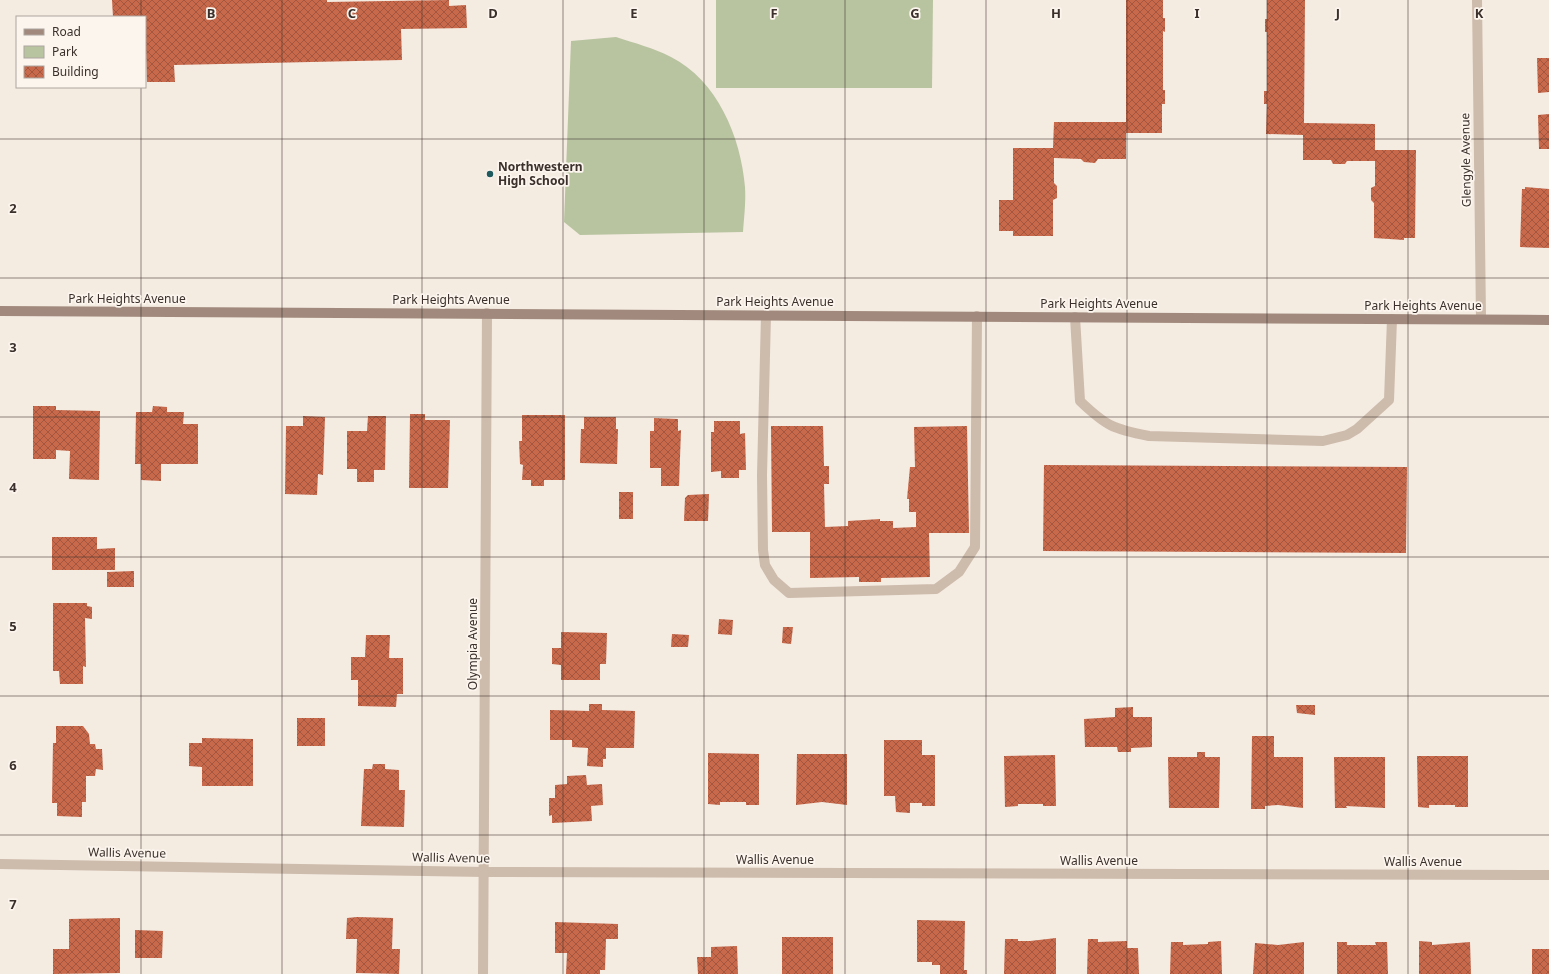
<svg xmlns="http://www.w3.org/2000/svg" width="1549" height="974" viewBox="0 0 1549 974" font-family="'Noto Sans',sans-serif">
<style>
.park{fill:#b8c4a0}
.building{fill:url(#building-cross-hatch)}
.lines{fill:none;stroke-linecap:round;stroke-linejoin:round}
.lane{stroke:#cdbbac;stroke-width:10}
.street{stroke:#cdbbac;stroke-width:10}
.secondary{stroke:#a18a7d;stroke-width:10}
.grid{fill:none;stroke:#3b302b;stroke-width:1;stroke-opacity:0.55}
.poi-dot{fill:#1f5a5e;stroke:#fbf5ee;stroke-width:1.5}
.labels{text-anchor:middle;stroke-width:3.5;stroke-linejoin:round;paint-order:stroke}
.street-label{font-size:12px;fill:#3b302b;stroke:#fbf5ee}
.poi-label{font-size:12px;font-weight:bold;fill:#3b302b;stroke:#fbf5ee;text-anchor:start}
.grid-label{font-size:13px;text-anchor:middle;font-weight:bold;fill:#3b302b;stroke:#fbf5ee;stroke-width:3.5;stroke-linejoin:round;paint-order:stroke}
</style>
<defs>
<pattern id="building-cross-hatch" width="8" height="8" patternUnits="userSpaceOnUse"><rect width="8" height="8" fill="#c8694b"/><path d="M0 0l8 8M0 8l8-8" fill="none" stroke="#a4573f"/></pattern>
</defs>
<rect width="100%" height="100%" fill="#f4ebe1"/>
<g class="park">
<polygon points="716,0 933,0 932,88 716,88"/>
<path d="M616 37C634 43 654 48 671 57 717 80 741 137 745 187 746 202 744 218 743 232L580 235 564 222 571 41Z"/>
</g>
<g class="building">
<polygon points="112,0 327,0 327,2 449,0 449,6 466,5 467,28 401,29 402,60 174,65 175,82 147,82 145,17 113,17"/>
<polygon points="1126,0 1163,0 1163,18 1165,18 1165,32 1163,31 1163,90 1165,90 1165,104 1162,104 1162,133 1126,133 1126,159 1098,159 1095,163 1084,162 1081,159 1054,158 1054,183 1057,186 1057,198 1053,200 1053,236 1013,236 1013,231 999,231 999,200 1013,200 1013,148 1053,148 1054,122 1126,122"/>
<polygon points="1267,0 1305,0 1304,123 1375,124 1375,150 1416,150 1415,238 1404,238 1404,240 1374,238 1374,203 1371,200 1371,188 1375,186 1375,161 1347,161 1345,164 1333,164 1331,160 1303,160 1303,135 1266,134 1267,104 1264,104 1264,91 1267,91 1267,32 1265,32 1265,19 1267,19"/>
<polygon points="1537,58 1549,58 1549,92 1538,93"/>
<polygon points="1549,114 1549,149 1539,149 1538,115"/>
<polygon points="1525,187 1549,189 1549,248 1520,247 1522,189 1525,189"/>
<polygon points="33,406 56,406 56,410 100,411 99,480 69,479 70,451 56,450 56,459 33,459"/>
<polygon points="153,406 167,407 167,412 184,412 183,424 198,424 198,464 161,464 161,481 141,480 141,464 135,464 136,412 152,412"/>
<polygon points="410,414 425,414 425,420 450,420 448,488 409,488"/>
<polygon points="522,415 565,415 565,480 544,480 544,486 531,486 531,480 522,480 523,465 520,464 519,441 522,441"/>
<polygon points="303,416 325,417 323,475 318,474 317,495 285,494 286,426 303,426"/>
<polygon points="368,416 386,416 385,470 374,470 374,482 357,482 357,469 347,469 347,431 367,431"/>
<polygon points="584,417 616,417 616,429 618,429 617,464 580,463 581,429 584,429"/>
<polygon points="654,418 678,419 678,431 681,430 679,486 661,486 661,468 650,468 650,431 654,431"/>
<polygon points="714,421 740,421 740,434 745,433 746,470 739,470 739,478 721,478 721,471 711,472 711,432 714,432"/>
<polygon points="771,426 823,426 824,466 829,466 829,484 824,484 825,527 848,526 848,521 880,519 880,521 893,521 893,528 916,527 916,512 909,512 909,499 907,499 910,467 915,467 914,427 967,426 969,533 929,533 930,577 881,578 881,582 859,582 859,577 810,578 810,532 772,532"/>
<polygon points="1044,465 1407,467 1406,553 1043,551"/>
<rect x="619" y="492" width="14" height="27"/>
<polygon points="709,494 708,521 684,521 685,498 688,495"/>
<polygon points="52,537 97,537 97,549 115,548 115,570 52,570"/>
<polygon points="134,571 134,587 107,587 107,572"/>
<polygon points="53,603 87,603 87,606 92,607 92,619 85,618 86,667 83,666 83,684 60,684 59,671 53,671"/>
<polygon points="719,619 733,620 732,635 718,634"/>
<polygon points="783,627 793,627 791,644 782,643"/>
<polygon points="561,632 607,633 606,664 600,664 600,680 561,680 561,665 552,664 552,648 561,648"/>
<polygon points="672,634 689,635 688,647 671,647"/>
<polygon points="366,635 390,635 389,658 403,658 403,694 397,694 396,707 358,706 358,680 351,680 351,657 365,657"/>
<polygon points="589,704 602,704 602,710 635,711 634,748 606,748 606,759 603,759 603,767 587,766 588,748 572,747 572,740 550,740 550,710 589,711"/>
<polygon points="1296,705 1315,705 1315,715 1297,713"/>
<polygon points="1133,707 1133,717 1152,717 1152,747 1131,748 1131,752 1118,752 1117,747 1085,747 1084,719 1115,717 1115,708"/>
<rect x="297" y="718" width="28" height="28"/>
<polygon points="56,726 83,726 89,734 90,744 95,744 96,749 102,749 103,770 96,769 95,776 86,776 86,802 82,802 82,817 57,816 57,803 52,803 53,743 56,743"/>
<polygon points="1252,736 1274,736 1274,757 1303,757 1303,808 1278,805 1265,806 1265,809 1251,809"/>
<polygon points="202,738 253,739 253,786 202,786 202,767 189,766 189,743 202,743"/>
<polygon points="884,740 922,740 922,755 935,755 935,806 922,806 922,803 910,803 910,813 896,812 895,796 884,796"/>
<polygon points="1197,752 1205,752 1205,757 1220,757 1219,808 1169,808 1168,757 1197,757"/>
<polygon points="708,753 759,754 759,805 746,805 746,802 720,802 720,805 708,804"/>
<polygon points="797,754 847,754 847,805 822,802 796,805"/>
<polygon points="1055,755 1056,806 1043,806 1043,804 1018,804 1018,806 1005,807 1004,756"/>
<polygon points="1417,756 1468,756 1468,807 1455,807 1455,805 1429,805 1429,808 1418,807"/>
<polygon points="1334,757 1385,757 1385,808 1346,806 1347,808 1335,808"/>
<polygon points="373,764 385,764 385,769 399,770 399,790 405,790 404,827 361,826 364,769 372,769"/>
<polygon points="586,775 587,785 602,784 603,805 591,806 592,821 552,823 552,815 549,816 549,798 555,798 555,785 567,784 567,776"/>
<polygon points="357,917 393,918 392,949 400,949 399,974 356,973 357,939 346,939 347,918"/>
<polygon points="120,918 120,973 53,974 53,949 69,949 69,919"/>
<polygon points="917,920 965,921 964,970 967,970 967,974 940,974 940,965 932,965 932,962 917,962"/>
<polygon points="555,922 618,924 618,939 606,939 605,970 600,970 600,974 566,974 567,953 555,953"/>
<polygon points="135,930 163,931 162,958 135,958"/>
<rect x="782" y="937" width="51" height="37"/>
<polygon points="1056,938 1056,974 1004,974 1005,939 1018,939 1018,941 1030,941"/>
<polygon points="1088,939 1098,939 1098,942 1127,941 1127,948 1138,948 1139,974 1087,974"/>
<polygon points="1221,941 1222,974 1170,974 1171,942 1183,942 1183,945 1208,944 1208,942"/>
<polygon points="1419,941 1432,942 1432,945 1470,942 1471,974 1419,974"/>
<polygon points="1304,942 1304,974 1253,974 1255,943 1278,945"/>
<polygon points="1337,942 1347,942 1347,945 1376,945 1375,942 1387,942 1388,974 1337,974"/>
<polygon points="737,946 738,974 698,974 697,957 711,957 711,947"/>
<rect x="1532" y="949" width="17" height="25"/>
</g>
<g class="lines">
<g class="lane">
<polyline points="766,315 762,475 763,550 765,565 774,580 789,593 936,589 959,572 975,547 977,316"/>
<path d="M1075 317 1080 401C1106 426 1113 429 1149 436L1323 441 1347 435 1357 429 1389 400 1392 319"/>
</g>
<g class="street">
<polyline points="1477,0 1481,319"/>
<polyline points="0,864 485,872 1549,875"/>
<polyline points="483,974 487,313"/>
</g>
<polyline class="secondary" points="0,311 1549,320"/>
</g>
<path class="grid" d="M141 0V17M282 0V974M422 0V974M563 0V974M704 0V974M845 0V974M986 0V974M1127 0V974M1267 0V974M1408 0V974M141 87V974M0 139H1549M0 278H1549M0 417H1549M0 557H1549M0 696H1549M0 835H1549"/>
<circle class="poi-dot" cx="490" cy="174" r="4"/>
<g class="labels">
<g class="street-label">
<text transform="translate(1466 160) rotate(-91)" y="4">Glengyle Avenue</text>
<text x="127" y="303">Park Heights Avenue</text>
<text x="451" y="304">Park Heights Avenue</text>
<text x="775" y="306">Park Heights Avenue</text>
<text x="1099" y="308">Park Heights Avenue</text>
<text x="1423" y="310">Park Heights Avenue</text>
<text transform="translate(473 644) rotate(-90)" y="4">Olympia Avenue</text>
<text transform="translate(127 853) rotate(1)" y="4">Wallis Avenue</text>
<text transform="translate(451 858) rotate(1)" y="4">Wallis Avenue</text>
<text x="775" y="864">Wallis Avenue</text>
<text x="1099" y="865">Wallis Avenue</text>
<text x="1423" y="866">Wallis Avenue</text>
</g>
<g class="poi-label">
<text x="498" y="171">Northwestern<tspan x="498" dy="14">High School</tspan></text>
</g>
</g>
<g class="grid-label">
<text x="211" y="18">B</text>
<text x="352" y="18">C</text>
<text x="493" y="18">D</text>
<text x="634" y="18">E</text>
<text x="774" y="18">F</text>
<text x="915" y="18">G</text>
<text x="1056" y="18">H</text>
<text x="1197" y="18">I</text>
<text x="1338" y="18">J</text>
<text x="1479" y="18">K</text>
<text x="13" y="213">2</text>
<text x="13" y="352">3</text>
<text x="13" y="492">4</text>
<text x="13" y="631">5</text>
<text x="13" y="770">6</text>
<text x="13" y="909">7</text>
</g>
<rect x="16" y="16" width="130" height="72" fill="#fbf5ee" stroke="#aea6a0"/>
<rect x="24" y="29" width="20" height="6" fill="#a18a7d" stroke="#aea6a0"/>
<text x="52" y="36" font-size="12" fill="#3b302b">Road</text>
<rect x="24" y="46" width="20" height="12" fill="#b8c4a0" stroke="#aea6a0"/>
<text x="52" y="56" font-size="12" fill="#3b302b">Park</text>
<rect x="24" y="66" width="20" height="12" fill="url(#building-cross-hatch)" stroke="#aea6a0"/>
<text x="52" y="76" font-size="12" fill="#3b302b">Building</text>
</svg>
